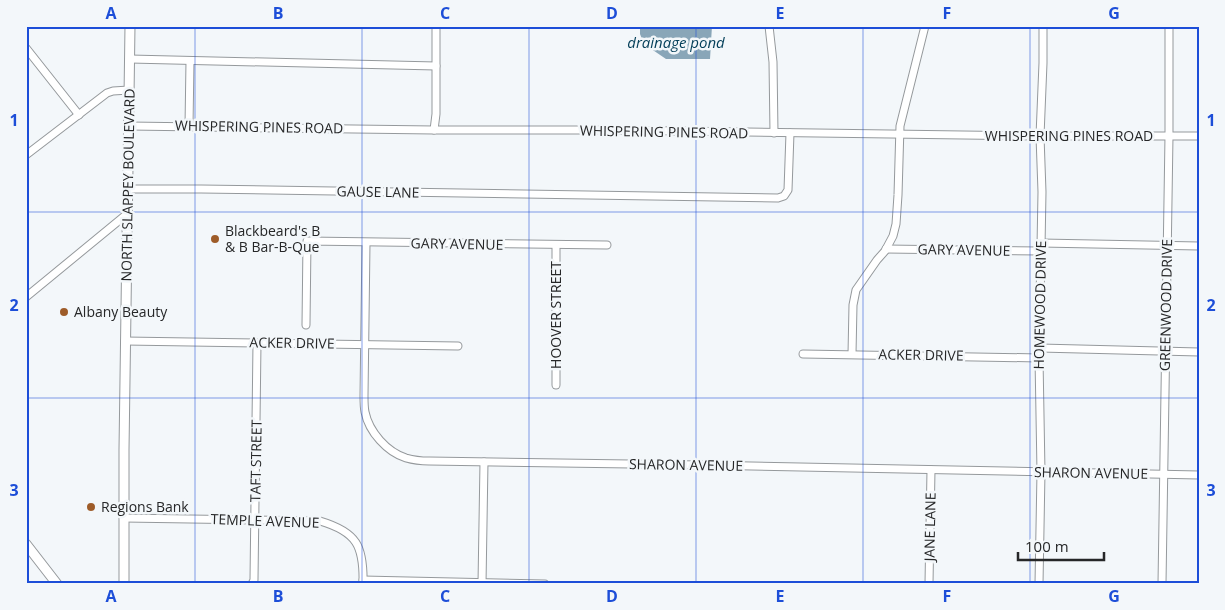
<svg xmlns="http://www.w3.org/2000/svg" width="1225" height="610" viewBox="0 0 1225 610" font-family="'Open Sans',sans-serif">
<style>
.water{fill:#89a6b8}
.lines{fill:none;stroke-linecap:round;stroke-linejoin:round}
.minor-casing{stroke:#95999c;stroke-width:9}
.major-casing{stroke:#95999c;stroke-width:11}
.minor{stroke:#fff;stroke-width:7}
.major{stroke:#fff;stroke-width:9}
.grid{fill:none;stroke:#1d4ed8;stroke-width:1;stroke-opacity:0.55}
.poi-dot{fill:#9e5c29;stroke:#f3f7fa;stroke-width:2}
.labels{text-anchor:middle;stroke-width:5;stroke-linejoin:round;paint-order:stroke}
.street-label{font-size:14px;fill:#262728;stroke:#f3f7fa}
.poi-label{font-size:14px;fill:#262728;stroke:#f3f7fa;text-anchor:start}
.water-label{font-size:15px;font-style:italic;fill:#043f59;stroke:#f3f7fa}
.neatline{fill:none;stroke:#1d4ed8;stroke-width:2}
.grid-label{font-size:16px;text-anchor:middle;font-weight:bold;fill:#1d4ed8}
</style>
<rect width="100%" height="100%" fill="#f3f7fa"/>
<polygon class="water" points="640,26 712,26 710,59 666,59 644,44 640,34"/>
<g class="lines">
<defs>
<g id="minor">
<polyline points="769,26 773,62 774,133"/>
<polyline points="26,48 79,115"/>
<polyline points="130,59 436,66"/>
<polyline points="129,126 434,130 608,130 1040,136 1199,136"/>
<polyline points="189,126 190,61"/>
<polyline points="434,130 436,114 436,26"/>
<polyline points="26,155 107,93 113,91 129,90"/>
<polyline points="127,189 201,189 778,198 784,196 788,190 790,133"/>
<path d="M366 243 364 396C364 401 364 407 365 412 369 432 387 452 406 458 413 460 422 461 429 461L701 465 1199 475"/>
<polyline points="1041,243 1199,246"/>
<polyline points="886,249 1041,251"/>
<polyline points="26,297 127,214"/>
<polyline points="306,325 307,241 607,245"/>
<polyline points="125,341 458,346"/>
<polyline points="1040,348 1199,352"/>
<polyline points="803,354 1039,358"/>
<polyline points="852,354 853,305 856,290 877,260 885,251 893,236 896,224 898,195 900,126 925,26"/>
<polyline points="556,385 556,245"/>
<path d="M124 518 320 521C357 532 364 546 363 584"/>
<polyline points="363,580 545,584"/>
<polyline points="252,584 254,580 257,343"/>
<polyline points="482,584 484,462"/>
<polyline points="929,584 931,470"/>
<polyline points="1039,584 1041,472 1039,358 1042,192 1040,136 1043,63 1043,26"/>
<polyline points="1162,584 1169,136 1169,26"/>
</g>
<g id="major">
<polyline points="26,544 57,584"/>
<polyline points="124,584 124,450 130,26"/>
</g>
</defs>
<use href="#minor" class="minor-casing"/>
<use href="#major" class="major-casing"/>
<use href="#minor" class="minor"/>
<use href="#major" class="major"/>
</g>
<path class="grid" d="M195 26V584M362 26V584M529 26V584M696 26V584M863 26V584M1030 26V584M26 212H1199M26 398H1199"/>
<g class="poi-dot">
<circle cx="215" cy="239" r="5"/>
<circle cx="64" cy="312" r="5"/>
<circle cx="91" cy="507" r="5"/>
</g>
<g class="labels">
<g class="street-label">
<text transform="translate(259 127) rotate(1)" y="5">WHISPERING PINES ROAD</text>
<text transform="translate(664 132) rotate(1)" y="5">WHISPERING PINES ROAD</text>
<text x="1069" y="141">WHISPERING PINES ROAD</text>
<text transform="translate(128 185) rotate(-89)" y="5">NORTH SLAPPEY BOULEVARD</text>
<text transform="translate(378 192) rotate(1)" y="5">GAUSE LANE</text>
<text transform="translate(457 244) rotate(1)" y="5">GARY AVENUE</text>
<text transform="translate(964 250) rotate(1)" y="5">GARY AVENUE</text>
<text transform="translate(1040 305) rotate(-89)" y="5">HOMEWOOD DRIVE</text>
<text transform="translate(1166 305) rotate(-89)" y="5">GREENWOOD DRIVE</text>
<text transform="translate(556 315) rotate(-90)" y="5">HOOVER STREET</text>
<text transform="translate(292 343) rotate(1)" y="5">ACKER DRIVE</text>
<text transform="translate(921 355) rotate(1)" y="5">ACKER DRIVE</text>
<text transform="translate(256 461) rotate(-89)" y="5">TAFT STREET</text>
<text transform="translate(686 465) rotate(1)" y="5">SHARON AVENUE</text>
<text transform="translate(1091 473) rotate(1)" y="5">SHARON AVENUE</text>
<text transform="translate(265 521) rotate(2)" y="5">TEMPLE AVENUE</text>
<text transform="translate(930 527) rotate(-89)" y="5">JANE LANE</text>
</g>
<g class="poi-label">
<text x="225" y="236">Blackbeard's B<tspan x="225" dy="16">&amp; B Bar-B-Que</tspan></text>
<text x="74" y="317">Albany Beauty</text>
<text x="101" y="512">Regions Bank</text>
</g>
<g class="water-label">
<text x="676" y="48">drainage pond</text>
</g>
</g>
<rect width="1225" height="610" fill="none" stroke="#f3f7fa" stroke-width="55"/>
<path d="M1018 552v8h86v-8" fill="none" stroke="#262728" stroke-width="2.5"/>
<text x="1025" y="552" font-size="15" fill="#262728" stroke="#f3f7fa" stroke-width="4" paint-order="stroke">100 m</text>
<rect x="28" y="28" width="1170" height="554" class="neatline"/>
<g class="grid-label">
<text x="111" y="19">A</text>
<text x="278" y="19">B</text>
<text x="445" y="19">C</text>
<text x="612" y="19">D</text>
<text x="780" y="19">E</text>
<text x="947" y="19">F</text>
<text x="1114" y="19">G</text>
<text x="14" y="126">1</text>
<text x="1211" y="126">1</text>
<text x="14" y="311">2</text>
<text x="1211" y="311">2</text>
<text x="14" y="496">3</text>
<text x="1211" y="496">3</text>
<text x="111" y="602">A</text>
<text x="278" y="602">B</text>
<text x="445" y="602">C</text>
<text x="612" y="602">D</text>
<text x="780" y="602">E</text>
<text x="947" y="602">F</text>
<text x="1114" y="602">G</text>
</g>
</svg>
